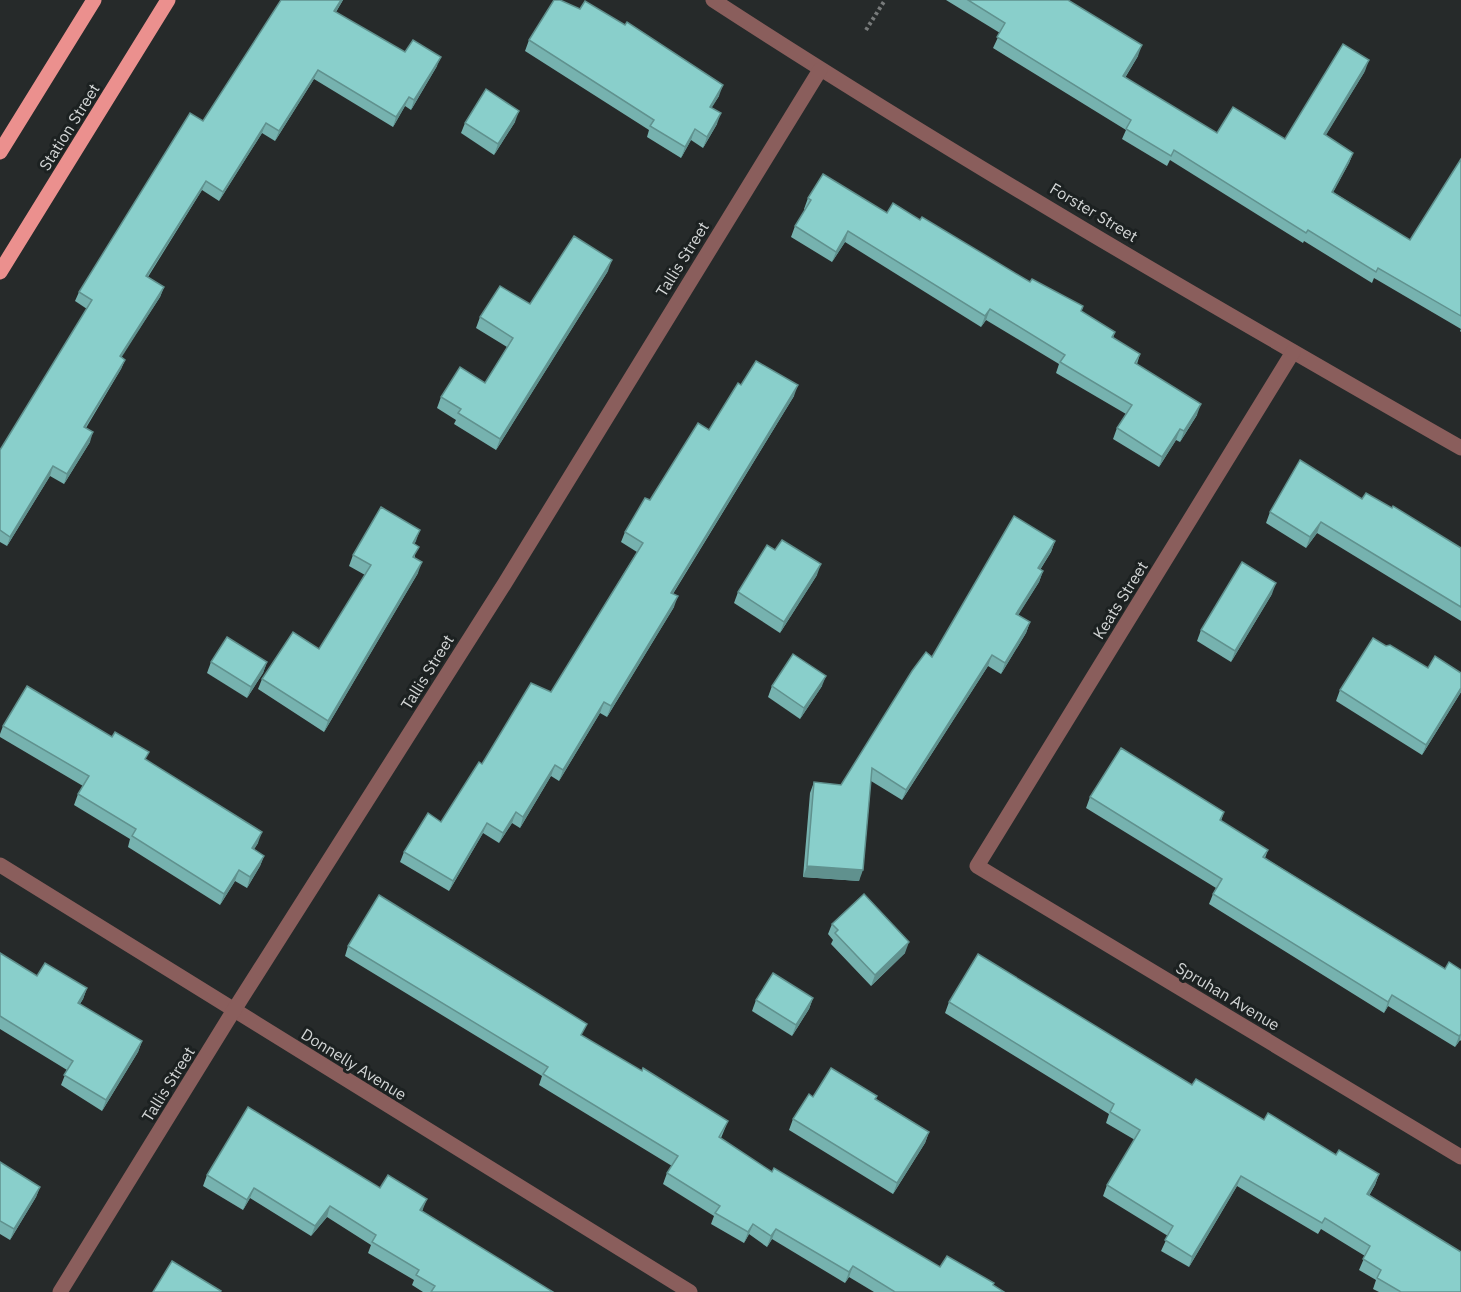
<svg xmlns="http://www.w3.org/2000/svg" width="1461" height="1292" viewBox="0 0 1461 1292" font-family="'IBM Plex Sans',sans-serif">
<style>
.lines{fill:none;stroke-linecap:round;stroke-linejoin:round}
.path{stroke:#787b7b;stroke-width:4;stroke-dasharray:3 3;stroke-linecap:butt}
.minor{stroke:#8a5e5c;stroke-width:15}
.major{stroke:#eb908e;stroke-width:15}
.wall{fill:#76b2af}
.shaded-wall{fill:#60918e}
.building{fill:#89cfcb;stroke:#60918e;stroke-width:1.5}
.labels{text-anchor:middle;stroke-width:6;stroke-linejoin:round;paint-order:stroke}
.street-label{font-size:16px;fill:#d2d5d5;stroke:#1c2121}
</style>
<rect width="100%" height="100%" fill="#262a2a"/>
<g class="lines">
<polyline class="path" points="866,30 885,0"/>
<g class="minor">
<path d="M713 0C956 158 1209 304 1461 448"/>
<polyline points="1293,352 977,866 1461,1157"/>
<polyline points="0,865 690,1292"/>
<polyline points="60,1292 234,1010 505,583 820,70"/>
</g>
<g class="major">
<polyline points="0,152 94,0"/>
<polyline points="0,272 168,0"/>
</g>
</g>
<g class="wall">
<polygon points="281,0 343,0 336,12 405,52 437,66 411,110 405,106 393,127 314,79 275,141 262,133 219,201 202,190 148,277 164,287 160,297 121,357 125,360 121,369 86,428 90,442 64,484 50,476 7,546 0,542 0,450 87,309 75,301 79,292 203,121"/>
<polygon points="946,0 1068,0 1138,56 1125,78 1217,133 1285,139 1365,71 1325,136 1353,153 1349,163 1333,192 1410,240 1461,159 1461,332 1460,331 1461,329 1374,278 1372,283 1304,241 1303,243 1170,160 1167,166 1122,139 1126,130 993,48 1000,33"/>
<polygon points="529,40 719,96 711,108 717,124 703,148 691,140 681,158 647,137 649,130 525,51"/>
<polygon points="515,122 494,155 461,133 465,123"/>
<polygon points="808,198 920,220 1030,282 1083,306 1081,312 1115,332 1113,338 1140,354 1137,364 1197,415 1180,442 1176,440 1159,467 1113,439 1117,428 1126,414 1056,373 1059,364 986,320 981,327 845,242 832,262 791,237 795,226 805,210 804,209"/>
<polygon points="608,271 496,450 454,424 456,420 437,408 441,397 485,383 507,347 476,328 480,317 530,304"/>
<polygon points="741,385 794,396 673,594 674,607 607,717 600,713 559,781 551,776 520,828 512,823 499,843 483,833 449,891 400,862 404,852 441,822 482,764 551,692 637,552 621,542 625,532 709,430"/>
<polygon points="1362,499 1392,508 1461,548 1461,621 1317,533 1306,548 1266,523 1270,512"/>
<polygon points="416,541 414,544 415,558 418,573 324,732 258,689 262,679 319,649 365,575 349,566 353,555"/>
<polygon points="1055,541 1051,552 1040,570 1043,571 1039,582 1018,615 1030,622 1026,633 1001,674 988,666 902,800 871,781 859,881 803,877 810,793 814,782 841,785 932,657"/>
<polygon points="817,575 780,633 734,603 738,592"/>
<polygon points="1272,594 1231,662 1197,641 1201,630"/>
<polygon points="1386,646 1428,668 1461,673 1461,692 1422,755 1336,701 1340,690"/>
<polygon points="211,662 267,662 263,673 247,698 207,673"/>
<polygon points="772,686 822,686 800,719 768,697"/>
<polygon points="3,726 146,760 258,843 254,849 264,856 260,866 247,888 235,881 220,905 128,847 130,839 74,805 78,794 83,786 0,737 0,734"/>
<polygon points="1090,797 1224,812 1221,821 1268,850 1265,858 1445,969 1461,970 1461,1041 1460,1040 1455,1047 1388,1006 1384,1013 1209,904 1213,894 1216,888 1086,808"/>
<polygon points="832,924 905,953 871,986 831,944 833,940 828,934"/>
<polygon points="348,946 583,1036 642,1071 728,1121 721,1138 772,1172 940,1267 993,1285 1004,1292 874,1292 849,1277 845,1283 772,1239 767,1247 749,1234 744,1243 711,1224 714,1216 663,1184 667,1173 672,1166 539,1085 542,1076 345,956"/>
<polygon points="0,953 37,976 87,988 83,999 80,1004 142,1041 138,1052 102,1111 61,1085 67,1070 0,1029"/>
<polygon points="813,998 809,1009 792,1036 752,1011 756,1000"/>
<polygon points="949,1002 1192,1085 1336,1155 1379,1174 1375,1185 1369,1196 1461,1292 1379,1292 1373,1289 1376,1280 1359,1270 1365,1256 1321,1229 1318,1234 1237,1186 1189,1267 1161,1251 1168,1236 1103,1196 1107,1185 1135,1140 1106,1123 1109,1114 945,1013"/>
<polygon points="877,1096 876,1099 929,1132 925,1143 893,1194 789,1130 793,1119 813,1097"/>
<polygon points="0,1162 40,1187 36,1197 10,1240 0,1234"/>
<polygon points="207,1175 380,1188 423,1209 422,1211 553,1292 423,1292 412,1285 414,1280 368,1253 371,1245 327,1217 311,1236 250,1198 243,1210 203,1186"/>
</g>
<g class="shaded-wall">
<polygon points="341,0 343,0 331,20 334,11"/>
<polygon points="1142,45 1138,56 1119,87 1123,76"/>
<polygon points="441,57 437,66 411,110 414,100"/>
<polygon points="1369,60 1365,71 1320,145 1324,134"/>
<polygon points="318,70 314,79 275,141 279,131"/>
<polygon points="723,85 719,96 706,117 710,107"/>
<polygon points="409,97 405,106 393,127 396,117"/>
<polygon points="519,111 515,122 494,155 498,144"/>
<polygon points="721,113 717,124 703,148 707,137"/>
<polygon points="266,123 262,133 219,201 223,192"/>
<polygon points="695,129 691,140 681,158 685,147"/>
<polygon points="1353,153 1349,163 1328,202 1332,192"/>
<polygon points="206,181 202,190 142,285 146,276"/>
<polygon points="848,231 845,242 832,262 836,252"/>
<polygon points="612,260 608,271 496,450 500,439"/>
<polygon points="164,287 160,297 116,366 120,356"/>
<polygon points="990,309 986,320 981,327 985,316"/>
<polygon points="125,360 121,369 80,436 84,427"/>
<polygon points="798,385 794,396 667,603 671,593"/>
<polygon points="1201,404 1197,415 1180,442 1184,431"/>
<polygon points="1180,429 1176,440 1159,467 1162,457"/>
<polygon points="93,432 90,442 64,484 67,474"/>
<polygon points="53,466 50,476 7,546 10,537"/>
<polygon points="1321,522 1317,533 1306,548 1310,537"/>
<polygon points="420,530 416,541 409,554 413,543"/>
<polygon points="1055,541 1051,552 1034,579 1038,568"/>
<polygon points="422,562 418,573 324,732 328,721"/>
<polygon points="821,564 817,575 780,633 784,622"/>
<polygon points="1043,571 1039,582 1012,625 1016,614"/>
<polygon points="1276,583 1272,594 1231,662 1235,651"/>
<polygon points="678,596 674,607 607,717 611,706"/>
<polygon points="1030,622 1026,633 1001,674 1005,663"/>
<polygon points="992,655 988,666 902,800 906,790"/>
<polygon points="267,662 263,673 247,698 251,687"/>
<polygon points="826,676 822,686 800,719 804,708"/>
<polygon points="1461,688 1461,692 1422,755 1426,745"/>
<polygon points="604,702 600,713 559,781 563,770"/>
<polygon points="555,765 551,776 520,828 523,817"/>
<polygon points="516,812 512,823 499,843 503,833"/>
<polygon points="487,823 483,833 449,891 453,881"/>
<polygon points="262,832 258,843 248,859 252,848"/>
<polygon points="264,856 260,866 247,888 250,877"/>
<polygon points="807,866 863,870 859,881 803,877"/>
<polygon points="239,870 235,881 220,905 224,894"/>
<polygon points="909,942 905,953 871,986 875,975"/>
<polygon points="87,988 83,999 74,1013 78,1003"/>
<polygon points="1392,995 1388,1006 1384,1013 1388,1002"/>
<polygon points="813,998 809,1009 792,1036 796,1025"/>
<polygon points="1461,1034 1460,1040 1455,1047 1459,1036"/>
<polygon points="142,1041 138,1052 102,1111 106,1100"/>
<polygon points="929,1132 925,1143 893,1194 897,1183"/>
<polygon points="1379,1174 1375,1185 1363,1205 1367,1194"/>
<polygon points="1241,1176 1237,1186 1189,1267 1192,1257"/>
<polygon points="40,1187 36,1197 10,1240 14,1229"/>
<polygon points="254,1188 250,1198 243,1210 247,1200"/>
<polygon points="427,1199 423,1209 416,1221 420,1210"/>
<polygon points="330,1206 327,1217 311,1236 315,1226"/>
<polygon points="753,1224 749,1234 744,1243 748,1232"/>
<polygon points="776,1229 772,1239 767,1247 771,1236"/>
<polygon points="853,1266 849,1277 845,1283 849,1272"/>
</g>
<g class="building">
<polygon points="281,0 341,0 334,11 405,52 413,40 441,57 414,100 409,97 396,117 318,70 279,131 266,123 223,192 206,181 146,276 164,287 120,356 125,360 84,427 93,432 67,474 53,466 10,537 0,530 0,450 92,300 79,292 190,113 203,121"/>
<polygon points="554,0 560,0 580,9 585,1 625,25 627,22 723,85 710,107 721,113 707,137 695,129 685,147 650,126 654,120 529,40"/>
<polygon points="968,0 1068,0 1142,45 1123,76 1217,133 1233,107 1285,139 1343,44 1369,60 1324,134 1353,153 1332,192 1410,240 1461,159 1461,316 1378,268 1376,272 1308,230 1306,233 1174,150 1171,156 1126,129 1131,120 997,37 1005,23"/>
<polygon points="486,89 519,111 498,144 465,123"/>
<polygon points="823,174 887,213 893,203 920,220 922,217 1030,282 1032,279 1083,306 1081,311 1115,332 1112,337 1140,354 1135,363 1201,404 1184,431 1180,429 1162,457 1117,428 1132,405 1060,362 1065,355 990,309 985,316 848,231 836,252 795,226 811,200 808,198"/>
<polygon points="574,236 612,260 500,439 458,413 461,409 441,397 460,367 485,383 513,338 480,317 500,286 530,304"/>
<polygon points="756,361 798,385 671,593 678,596 611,706 604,702 563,770 555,765 523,817 516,812 503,833 487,823 453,881 404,852 428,813 441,822 479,762 482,764 531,683 551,692 643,543 625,532 645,498 650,500 698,423 709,430 738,383 741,385"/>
<polygon points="1300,460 1362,499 1366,493 1392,508 1393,506 1461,548 1461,607 1321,522 1310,537 1270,512"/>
<polygon points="381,507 420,530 413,543 419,547 413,557 422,562 328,721 262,679 293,632 319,649 371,565 353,555"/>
<polygon points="1014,516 1055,541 1038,568 1043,571 1016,614 1030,622 1005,663 992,655 906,790 872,768 863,870 807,866 814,782 841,785 912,671 926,652 932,657"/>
<polygon points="782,540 821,564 784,622 738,592 767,545 775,550"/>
<polygon points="1242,562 1276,583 1235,651 1201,630"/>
<polygon points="227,637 267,662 251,687 211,662"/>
<polygon points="1373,638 1386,646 1390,645 1428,668 1435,656 1461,673 1461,688 1426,745 1340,690"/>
<polygon points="793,654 826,676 804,708 772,686"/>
<polygon points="27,686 112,737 115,732 149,752 145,759 262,832 252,848 264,856 250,877 239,870 224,894 132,836 136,829 78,794 89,776 3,726"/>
<polygon points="1121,748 1224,812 1220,820 1268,850 1263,857 1445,969 1449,962 1461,970 1461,1034 1459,1036 1392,995 1388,1002 1213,894 1222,879 1090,797"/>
<polygon points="864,894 909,942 875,975 835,933 838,930 832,924"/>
<polygon points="379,895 587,1024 581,1035 642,1071 643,1068 728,1121 719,1137 772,1172 774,1168 940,1267 947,1256 994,1283 993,1285 1004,1292 895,1292 853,1266 849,1272 776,1229 771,1236 753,1224 748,1232 715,1213 720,1206 667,1173 678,1156 543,1074 548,1067 348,946"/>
<polygon points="0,953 37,976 45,963 87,988 78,1003 142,1041 106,1100 64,1075 73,1061 0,1016"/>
<polygon points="978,954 1192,1085 1196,1079 1264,1120 1268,1113 1336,1155 1339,1150 1379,1174 1367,1194 1461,1252 1461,1292 1401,1292 1377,1278 1381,1270 1363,1259 1370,1246 1325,1218 1322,1223 1241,1176 1192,1257 1165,1240 1173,1226 1107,1185 1140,1130 1110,1112 1114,1104 949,1002"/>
<polygon points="773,973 813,998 796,1025 756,1000"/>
<polygon points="831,1068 877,1096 875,1099 929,1132 897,1183 793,1119 809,1094 813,1097"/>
<polygon points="248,1107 380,1188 388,1175 427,1199 420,1210 553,1292 431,1292 435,1286 416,1275 419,1270 372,1242 376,1235 330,1206 315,1226 254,1188 247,1200 207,1175"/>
<polygon points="0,1162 40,1187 14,1229 0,1221"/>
<polygon points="172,1261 221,1291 220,1292 153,1292"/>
</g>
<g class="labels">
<g class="street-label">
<text transform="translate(69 127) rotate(-58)" y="6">Station Street</text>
<text transform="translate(1094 212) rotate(31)" y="6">Forster Street</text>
<text transform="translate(682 259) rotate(-58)" y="6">Tallis Street</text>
<text transform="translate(1120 600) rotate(-58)" y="6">Keats Street</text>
<text transform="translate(427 672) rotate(-58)" y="6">Tallis Street</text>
<text transform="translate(1228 996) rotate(31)" y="6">Spruhan Avenue</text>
<text transform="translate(354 1064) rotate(32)" y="6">Donnelly Avenue</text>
<text transform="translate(168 1084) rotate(-58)" y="6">Tallis Street</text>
</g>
</g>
</svg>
